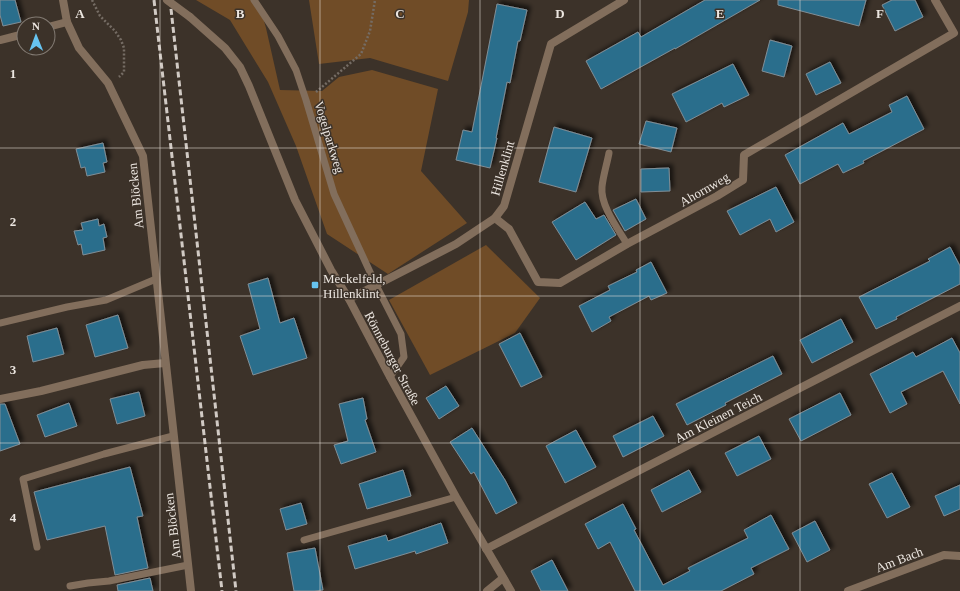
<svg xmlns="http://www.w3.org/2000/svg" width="960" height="591" viewBox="0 0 960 591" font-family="Georgia,serif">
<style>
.green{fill:#704c27}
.building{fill:#2c6e8c;stroke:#808e96;filter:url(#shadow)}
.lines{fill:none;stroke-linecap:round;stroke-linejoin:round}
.path{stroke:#756c64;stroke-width:2.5;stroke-dasharray:2 2;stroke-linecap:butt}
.service{stroke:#826e5c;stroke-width:7}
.minor{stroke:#826e5c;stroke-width:8}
.tertiary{stroke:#826e5c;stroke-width:8}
.rail{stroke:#d1cac4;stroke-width:3;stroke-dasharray:6 3;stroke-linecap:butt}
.tertiary-bridge{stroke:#826e5c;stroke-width:8}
.grid{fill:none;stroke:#ece6e0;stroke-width:1;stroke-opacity:0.55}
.poi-dot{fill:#67c4f0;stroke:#3c3229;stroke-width:1.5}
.labels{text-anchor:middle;stroke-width:3;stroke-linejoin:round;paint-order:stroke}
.street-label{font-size:13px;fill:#ece6e0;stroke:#3c3229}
.poi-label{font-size:13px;fill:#ece6e0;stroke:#3c3229;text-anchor:start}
.grid-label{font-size:13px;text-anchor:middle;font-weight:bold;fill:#ece6e0;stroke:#3c3229;stroke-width:3;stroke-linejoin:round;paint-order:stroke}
</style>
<defs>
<filter id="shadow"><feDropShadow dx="3.5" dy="-3.5" stdDeviation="2" flood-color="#0009"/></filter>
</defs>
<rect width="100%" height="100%" fill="#3c3229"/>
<g class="green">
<polygon points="196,0 258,0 266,28 280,90 322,91 339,77 372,70 438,89 421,171 467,223 388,274 327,234 296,146 268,82 230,20"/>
<polygon points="309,0 469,0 468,12 448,81 370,58 319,64"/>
<polygon points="486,245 540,298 515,333 430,375 389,300"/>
</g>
<g class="building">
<polygon points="0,0 15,0 21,22 3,26 0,15"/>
<polygon points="705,0 760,0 675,49 675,48 601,89 586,61 638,32 641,37"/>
<polygon points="778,0 866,0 859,26 778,5"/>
<polygon points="892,0 915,0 923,17 895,31 882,5"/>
<polygon points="497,4 527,10 520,41 518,41 510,83 507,82 496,138 497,138 490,168 456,160 463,130 472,132"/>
<polygon points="770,40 792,46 784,77 762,71"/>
<polygon points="830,62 841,83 816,95 806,74"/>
<polygon points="733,64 749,95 724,107 722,103 686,122 672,94"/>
<polygon points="907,96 924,129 863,161 864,163 843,173 838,164 800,184 785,155 843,123 849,134 892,112 889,105"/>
<polygon points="646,121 677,128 671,152 639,144"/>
<polygon points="554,127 592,138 576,192 539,182"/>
<polygon points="103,143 107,162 103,163 105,172 87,176 85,167 81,168 76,149"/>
<polygon points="669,168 670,191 641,192 641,169"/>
<polygon points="776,187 794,222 776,232 770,219 740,235 727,211"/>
<polygon points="636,199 646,219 625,231 613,210"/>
<polygon points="585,202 596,219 604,215 616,235 576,260 552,222"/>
<polygon points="98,219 99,226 104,224 107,237 103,238 105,250 83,255 81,244 78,245 74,231 83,230 81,223"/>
<polygon points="950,247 960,266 960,284 896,317 897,319 876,329 859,297 930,261 928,259"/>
<polygon points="651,262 667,293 651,300 649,296 609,317 611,321 592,332 579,306 610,290 608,286 637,272 636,270"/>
<polygon points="268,278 280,323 294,318 307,358 253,375 240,336 260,329 248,284"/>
<polygon points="118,315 128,348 95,357 86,325"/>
<polygon points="841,319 853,342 812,363 800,340"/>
<polygon points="57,328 64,354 33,362 27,336"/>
<polygon points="520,333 542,377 521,387 499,344"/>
<polygon points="952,338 960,353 960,404 943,371 901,392 907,404 890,413 870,374 913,352 916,357"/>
<polygon points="773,356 782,374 725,403 726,405 687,425 676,404"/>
<polygon points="446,386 459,406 439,419 426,398"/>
<polygon points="139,392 145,416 117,424 110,399"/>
<polygon points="840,393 851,415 801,441 789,419"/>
<polygon points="363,398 367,419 365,420 376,452 341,464 334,445 348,441 339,404"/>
<polygon points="69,403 77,426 45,437 37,415"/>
<polygon points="0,404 5,404 20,444 0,451"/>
<polygon points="653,416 664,436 623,457 613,436"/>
<polygon points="472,428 505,480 517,503 496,514 474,472 471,474 450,442"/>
<polygon points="576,430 596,467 565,483 546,446"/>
<polygon points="759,436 771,459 737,476 725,453"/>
<polygon points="130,467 143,516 137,517 148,568 115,575 105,526 47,540 34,492"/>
<polygon points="403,470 411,496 367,509 359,484"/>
<polygon points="689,470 701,492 662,512 651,490"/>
<polygon points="892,473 910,507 887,518 869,484"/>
<polygon points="960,485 960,509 944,516 935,496"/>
<polygon points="301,503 307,524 286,530 280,509"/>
<polygon points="623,504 636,529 634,530 663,585 690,571 688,568 748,538 744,530 771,515 789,549 751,568 754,574 721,591 635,591 610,542 598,549 585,524"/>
<polygon points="815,521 830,550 807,562 792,533"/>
<polygon points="441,523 448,543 416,554 415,551 355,569 348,546 386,535 388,541"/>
<polygon points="315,548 323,590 314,591 294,591 287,553"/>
<polygon points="552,560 568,591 541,591 531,571"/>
<polygon points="150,578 153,591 118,591 117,585"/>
</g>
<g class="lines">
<g class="path">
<polyline points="92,0 100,16 115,31 121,40 124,48 124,72 119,77"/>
<polyline points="316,92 361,54 370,31 375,0"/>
</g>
<g class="service">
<polyline points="254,0 278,36 296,70 306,100 334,194 376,285 401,334 404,357 390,377"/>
<path d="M609 153C607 164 603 176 602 187 600 205 618 229 627 244"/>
<polyline points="0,323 67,307 106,300 156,279"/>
<polyline points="304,540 456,497"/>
<polyline points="37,547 23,479 104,454 173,436"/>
<polyline points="70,586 88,583 109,581 188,565"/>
</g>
<g class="minor">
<polyline points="63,0 67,22 79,48 108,83 143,156 191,591"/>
<polyline points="48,27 67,22"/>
<polyline points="0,40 24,34"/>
<polyline points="495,218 509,229 538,282 560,283 627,244 717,196 743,180 744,155 954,33 935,0"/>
<polyline points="349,299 456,244 495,218 504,206 551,44 624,0"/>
<polyline points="0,399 41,391 143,365 165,363"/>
<polyline points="486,549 960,306"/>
<polyline points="487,591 503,578"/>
<polyline points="848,591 944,555 960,556"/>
</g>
<polyline class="tertiary" points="190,17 225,48 240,67 249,86 295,200 331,270 349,299 390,377 456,497 511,591"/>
<g class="rail">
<polyline points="154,0 222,591"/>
<polyline points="170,0 236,591"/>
</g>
<polyline class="tertiary-bridge" points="167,0 190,17"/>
</g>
<path class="grid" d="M160 0V591M320 0V591M480 0V591M640 0V591M800 0V591M0 148H960M0 296H960M0 443H960"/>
<rect class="poi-dot" x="311" y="281" width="8" height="8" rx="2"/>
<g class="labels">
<g class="street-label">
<text transform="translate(330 137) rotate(73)" y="5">Vogelparkweg</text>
<text transform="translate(502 168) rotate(-74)" y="5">Hillenklint</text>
<text transform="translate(704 189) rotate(-30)" y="5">Ahornweg</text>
<text transform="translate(135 196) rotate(-96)" y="5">Am Blöcken</text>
<text transform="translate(393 358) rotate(62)" y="5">Rönneburger Straße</text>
<text transform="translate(718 417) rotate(-27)" y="5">Am Kleinen Teich</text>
<text transform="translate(172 526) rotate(-97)" y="5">Am Blöcken</text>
<text transform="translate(899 559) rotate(-21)" y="5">Am Bach</text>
</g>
<g class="poi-label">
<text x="323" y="283">Meckelfeld,<tspan x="323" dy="15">Hillenklint</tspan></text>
</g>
</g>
<g class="grid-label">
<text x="80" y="18">A</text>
<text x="240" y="18">B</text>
<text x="400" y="18">C</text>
<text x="560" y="18">D</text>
<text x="720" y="18">E</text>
<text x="880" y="18">F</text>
<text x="13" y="78">1</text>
<text x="13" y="226">2</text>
<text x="13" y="374">3</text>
<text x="13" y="522">4</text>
</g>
<g transform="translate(36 36) rotate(359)"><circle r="19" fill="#3c3229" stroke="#827a72"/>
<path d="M0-3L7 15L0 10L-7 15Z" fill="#67c4f0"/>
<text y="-6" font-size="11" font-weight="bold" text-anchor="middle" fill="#ece6e0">N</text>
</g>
</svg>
